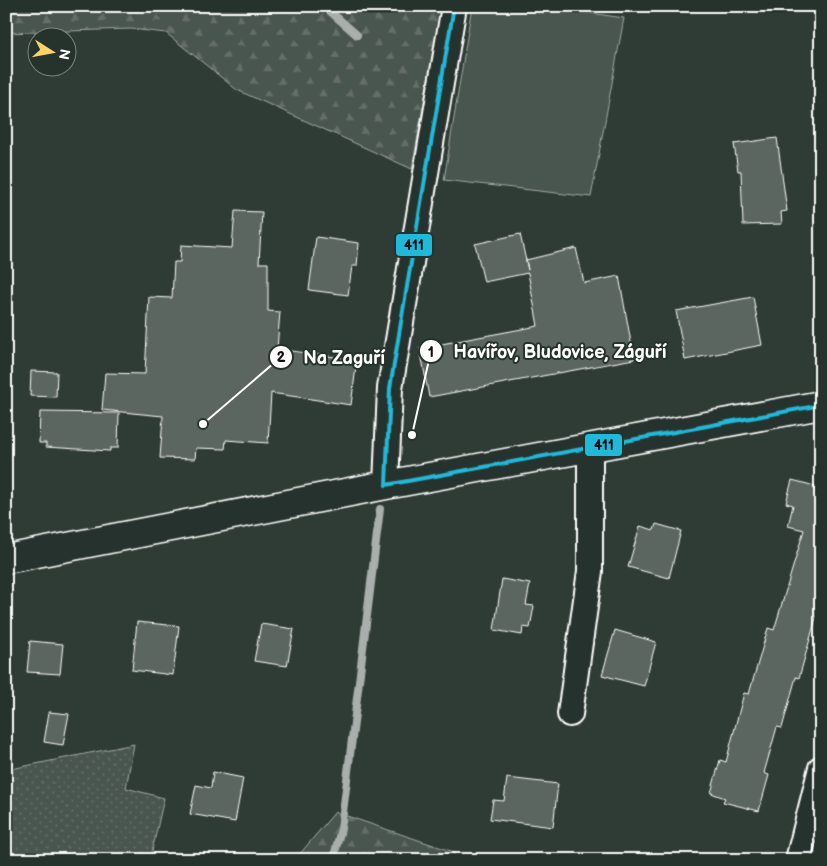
<svg xmlns="http://www.w3.org/2000/svg" width="827" height="866" viewBox="0 0 827 866" font-family="'Balsamiq Sans',sans-serif">
<style>
.grass{fill:url(#grass-dots);stroke:#a4aaa7}
.forest{fill:url(#forest-firs);stroke:#a4aaa7}
.park{fill:#4a544f;stroke:#a4aaa7}
.lines{fill:none;stroke-linecap:round;stroke-linejoin:round}
.stream{stroke:#a9afac;stroke-width:8}
.building{fill:#5b6661;stroke:#fff}
.minor-casing{stroke:#fff;stroke-width:28}
.tertiary-casing{stroke:#fff;stroke-width:31}
.minor{stroke:#26332d;stroke-width:24}
.tertiary{stroke:#26332d;stroke-width:28}
.bus-1-casing{stroke:#26332d;stroke-width:8}
.bus-1{stroke:#20b9da;stroke-width:4}
.leader{fill:none;stroke:#fff;stroke-width:2}
.callout-dot{fill:#fff;stroke:#26332d;stroke-width:2}
.mark-label{font-size:15px;text-anchor:middle;font-weight:bold;fill:#111}
.callout-label{font-size:18px;text-anchor:middle;font-weight:bold;fill:#fff;stroke:#26332d;stroke-width:4;stroke-linejoin:round;paint-order:stroke}
.line-badge{stroke:#26332d;stroke-width:2}
.pale-badge-label{font-size:14px;text-anchor:middle;font-weight:bold;fill:#111}
</style>
<defs>
<pattern id="grass-dots" width="8" height="8" patternUnits="userSpaceOnUse" patternTransform="scale(1.25)"><rect width="8" height="8" fill="#4a544f"/><path d="M2 2h.1M6 6h.1" fill="none" stroke="#656e69" stroke-width="1.8" stroke-linecap="round"/></pattern>
<pattern id="forest-firs" width="22" height="20" patternUnits="userSpaceOnUse" patternTransform="scale(1.25)"><rect width="22" height="20" fill="#4a544f"/><path d="M5 1l3.5 6h-7zM16 11l3.5 6h-7z" fill="#656e69"/></pattern>
</defs>
<rect width="100%" height="100%" fill="#2f3b35"/>
<filter id="ink" filterUnits="userSpaceOnUse"><feTurbulence type="fractalNoise" baseFrequency=".02" numOctaves="2"/><feDisplacementMap in="SourceGraphic" scale="10" xChannelSelector="R" yChannelSelector="G"/><feConvolveMatrix kernelMatrix="1 2 1 2 8 2 1 2 1" color-interpolation-filters="sRGB"/></filter>
<g filter="url(#ink)">
<polygon class="grass" points="134,744 126,788 164,798 150,860 6,860 6,770"/>
<g class="forest">
<polygon points="6,6 441,6 412,169 237,90 166,33 131,29 6,33"/>
<polygon points="335,812 454,852 454,860 290,860 299,855"/>
</g>
<polygon class="park" points="472,6 542,6 624,18 591,197 444,180"/>
<g class="lines">
<g class="stream">
<polyline points="324,6 357,35"/>
<polyline points="333,860 341,829 380,509"/>
</g>
</g>
<g class="building">
<polygon points="777,138 787,211 781,212 782,224 743,225 741,171 738,171 734,144"/>
<polygon points="235,211 262,212 259,263 268,263 268,311 280,312 277,349 357,360 351,405 271,393 268,443 226,440 225,449 196,448 195,459 160,458 163,416 102,410 105,373 145,374 149,297 172,298 174,262 180,262 181,245 232,248"/>
<polygon points="520,234 528,270 526,260 576,248 584,283 619,276 634,359 429,397 420,348 538,326 528,273 484,282 475,244"/>
<polygon points="316,237 359,243 357,266 352,266 348,295 309,290"/>
<polygon points="753,297 762,345 685,360 676,311"/>
<polygon points="31,371 57,372 56,397 30,396"/>
<polygon points="40,412 119,413 118,448 110,448 110,451 46,447 46,443 39,443"/>
<polygon points="792,480 815,486 814,490 821,492 821,600 799,678 796,677 782,728 777,727 764,773 769,775 759,811 723,802 725,798 711,793 720,760 726,762 744,693 749,694 768,628 774,630 804,530 788,526 793,505 786,503"/>
<polygon points="656,524 681,531 669,578 628,567 640,526 654,530"/>
<polygon points="502,579 530,584 526,605 534,606 530,628 523,627 522,635 494,630"/>
<polygon points="137,622 179,626 173,675 132,670"/>
<polygon points="261,624 294,629 287,666 254,661"/>
<polygon points="615,630 656,642 644,686 602,675"/>
<polygon points="30,641 63,644 60,674 27,672"/>
<polygon points="49,712 69,714 63,745 44,742"/>
<polygon points="213,772 243,778 235,822 190,814 196,785 211,788"/>
<polygon points="507,778 558,784 553,827 490,819 493,800 504,801"/>
</g>
<g class="lines">
<defs>
<g id="minor">
<polyline points="386,485 390,388 454,6"/>
<polyline points="570,714 590,571 590,447"/>
<polyline points="798,860 821,768"/>
</g>
<polyline id="tertiary" points="6,559 386,485 821,405"/>
</defs>
<use href="#minor" class="minor-casing"/>
<use href="#tertiary" class="tertiary-casing"/>
<use href="#minor" class="minor"/>
<use href="#tertiary" class="tertiary"/>
<defs>
<g id="bus-1">
<polyline points="386,485 390,388 454,6"/>
<polyline points="386,485 821,405"/>
</g>
</defs>
<use href="#bus-1" class="bus-1-casing"/>
<use href="#bus-1" class="bus-1"/>
</g>
</g>
<path class="leader" d="M412 435L431 351M203 424L281 357"/>
<g class="callout-dot">
<circle cx="412" cy="435" r="5"/>
<circle cx="203" cy="424" r="5"/>
<circle cx="431" cy="351" r="12"/>
<circle cx="281" cy="357" r="12"/>
</g>
<g class="mark-label">
<text x="431" y="357">1</text>
<text x="281" y="362">2</text>
</g>
<g class="callout-label">
<text x="560" y="358">Havířov, Bludovice, Záguří</text>
<text x="344" y="364">Na Zaguří</text>
</g>
<g class="line-badge">
<rect x="395" y="233" width="38" height="24" rx="5" fill="#20b9da"/>
<rect x="584" y="433" width="39" height="24" rx="5" fill="#20b9da"/>
</g>
<g class="pale-badge-label">
<text x="414" y="250">411</text>
<text x="604" y="450">411</text>
</g>
<rect width="827" height="866" fill="none" stroke="#26332d" stroke-width="25"/>
<rect x="12" y="12" width="802" height="841" fill="none" stroke="#fff" stroke-width="2" filter="url(#ink)"/>
<g transform="translate(52 52) rotate(101)"><circle r="24" fill="#26332d" stroke="#7d8581"/>
<path d="M0-4L9 19L0 12L-9 19Z" fill="#ffd166"/>
<text y="-8" font-size="14" font-weight="bold" text-anchor="middle" fill="#ffffff">N</text>
</g>
</svg>
